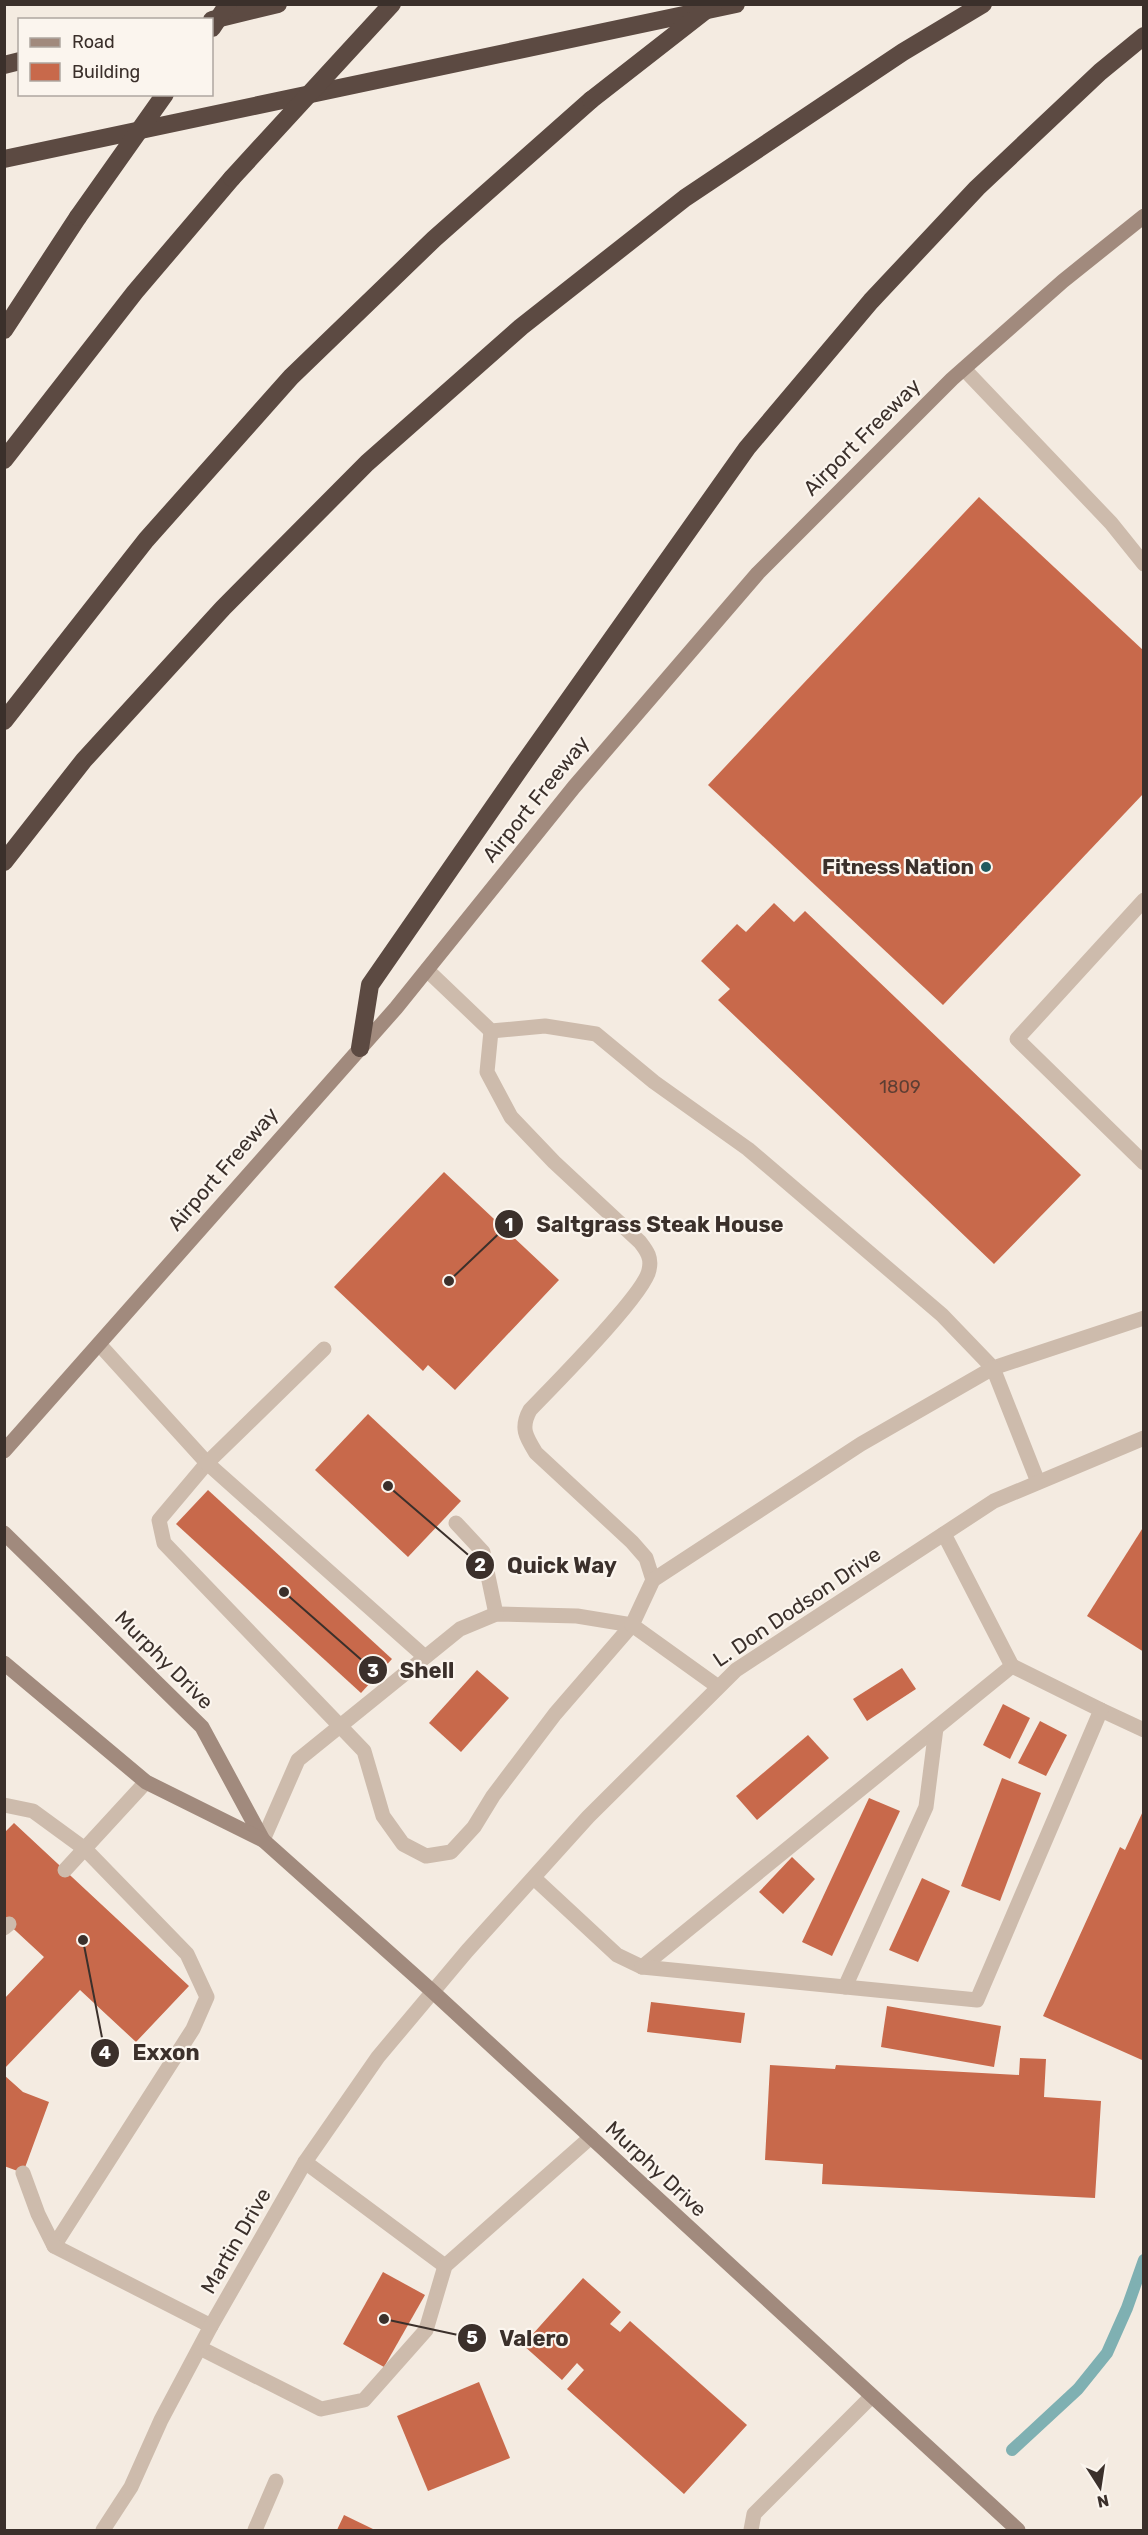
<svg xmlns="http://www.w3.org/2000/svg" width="1148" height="2535" viewBox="0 0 1148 2535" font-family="Rubik,sans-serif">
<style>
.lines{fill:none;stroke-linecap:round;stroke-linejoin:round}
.stream{stroke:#7fb0b2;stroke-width:12}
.building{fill:#c8694b}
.service{stroke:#cdbbac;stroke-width:15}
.tertiary{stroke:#cdbbac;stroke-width:15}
.secondary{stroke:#a18a7d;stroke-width:15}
.motorway{stroke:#5c4a42;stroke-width:18}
.motorway-bridge{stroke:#5c4a42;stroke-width:18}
.poi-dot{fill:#1f5a5e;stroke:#fbf5ee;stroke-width:2}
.labels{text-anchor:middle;stroke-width:4.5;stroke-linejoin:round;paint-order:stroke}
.number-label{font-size:18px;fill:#5e3e33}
.street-label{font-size:21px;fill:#3b302b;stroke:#fbf5ee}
.poi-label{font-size:21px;font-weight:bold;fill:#3b302b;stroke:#fbf5ee;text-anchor:end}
.leader{fill:none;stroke:#3b302b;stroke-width:2}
.callout-dot{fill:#3b302b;stroke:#fbf5ee;stroke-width:2}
.mark-label{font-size:18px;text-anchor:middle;font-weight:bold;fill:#fff}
.callout-label{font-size:22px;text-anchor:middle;font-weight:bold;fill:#3b302b;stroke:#fbf5ee;stroke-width:4.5;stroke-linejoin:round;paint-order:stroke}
</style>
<rect width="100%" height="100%" fill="#f4ebe1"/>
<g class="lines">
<polyline class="stream" points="1012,2450 1078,2389 1107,2353 1127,2308 1144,2260"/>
</g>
<g class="building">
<polygon points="979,497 1144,651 1144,793 943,1005 708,785"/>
<polygon points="774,903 794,922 805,911 1081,1175 994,1264 718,1000 730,989 701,961 737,924 746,932"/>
<polygon points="444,1172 559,1280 455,1390 428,1365 423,1371 334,1287"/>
<polygon points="368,1414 461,1501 408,1557 315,1470"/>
<polygon points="208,1490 392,1659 361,1693 176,1524"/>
<polygon points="1144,1526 1144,1652 1087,1616"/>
<polygon points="902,1668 916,1689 867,1721 853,1699"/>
<polygon points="477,1670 509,1698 461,1752 429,1723"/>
<polygon points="1003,1704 1030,1718 1010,1759 983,1745"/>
<polygon points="1040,1721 1067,1735 1046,1776 1018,1763"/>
<polygon points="808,1735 829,1758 757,1820 736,1796"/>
<polygon points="1002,1778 1041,1793 1000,1901 961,1886"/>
<polygon points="869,1798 900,1811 832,1956 802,1942"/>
<polygon points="1144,1809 1144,2057 1142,2060 1043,2016 1120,1847 1125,1850"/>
<polygon points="14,1823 189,1986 136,2042 80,1990 4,2069 4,1999 44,1957 4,1920 4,1833"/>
<polygon points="792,1857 815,1879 783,1914 759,1892"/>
<polygon points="922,1878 950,1891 918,1962 889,1950"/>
<polygon points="651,2002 745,2013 741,2043 647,2032"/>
<polygon points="887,2006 1001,2026 994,2067 881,2047"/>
<polygon points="1020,2058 1046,2059 1044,2097 1101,2101 1095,2198 822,2184 823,2164 765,2160 770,2065 835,2069 836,2065 1019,2075"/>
<polygon points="4,2075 23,2092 49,2102 23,2173 4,2166"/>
<polygon points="383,2272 425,2295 384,2367 343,2344"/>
<polygon points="583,2278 621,2312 610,2324 620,2332 630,2321 747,2425 684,2494 567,2389 584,2370 577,2363 562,2380 523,2345"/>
<polygon points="479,2382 510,2458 428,2491 397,2416"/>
<polygon points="344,2515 375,2530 337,2530"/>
</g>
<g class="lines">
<g class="service">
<polyline points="964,369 1111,523 1144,564"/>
<polyline points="1144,900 1017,1039 1144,1163"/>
<polyline points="427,970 491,1031 545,1026 596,1034 654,1082 748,1149 942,1315 993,1368 1144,1318"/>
<path d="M491 1031 487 1072 511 1117 554 1162 640 1242C647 1251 652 1258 649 1270 645 1294 552 1387 530 1410 520 1428 526 1437 536 1453L632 1542 646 1558 653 1580"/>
<polyline points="99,1344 207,1463 159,1520 164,1543 340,1726 364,1751 383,1816 403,1844 426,1856 451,1852 474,1827 493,1796 555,1714 632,1625 577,1616 496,1614 460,1629 298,1760 263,1840"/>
<polyline points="324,1349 207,1463 425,1657"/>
<polyline points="456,1523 483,1552 496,1614"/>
<polyline points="717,1686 632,1625 653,1580 861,1444 993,1368 1038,1482"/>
<polyline points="1101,1710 1144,1730"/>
<polyline points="4,1805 33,1811 85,1849 187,1954 207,1997 193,2029 54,2246"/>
<polyline points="65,1870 146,1782"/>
<polyline points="534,1878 617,1955 642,1967 1012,1666 944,1534"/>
<polyline points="4,1928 9,1924"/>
<polyline points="642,1967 977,2000 1101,1710 1012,1666"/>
<polyline points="845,1987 926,1807 936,1728"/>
<polyline points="305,2162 445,2266"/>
<polyline points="23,2173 38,2214 54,2246 211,2326"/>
<polyline points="200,2348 321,2409 364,2400 426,2330 445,2266 591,2137"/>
<polyline points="255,2530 276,2481"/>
<polyline points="751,2530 754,2514 872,2396"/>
</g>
<polyline class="tertiary" points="103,2530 131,2487 161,2420 211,2326 305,2162 378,2057 467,1951 588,1817 736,1670 994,1501 1144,1438"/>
<g class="secondary">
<polyline points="4,1451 396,1008 574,787 758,573 952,379 1063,281 1144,216"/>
<polyline points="4,1533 202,1727 263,1840"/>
<polyline points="4,1663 146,1782 263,1840 432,1991 1018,2530"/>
</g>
<g class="motorway">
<polyline points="212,20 278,4"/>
<polyline points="4,65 20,61"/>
<polyline points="4,159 736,4"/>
<polyline points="4,330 78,217"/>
<polyline points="4,460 135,292 232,178"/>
<polyline points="4,721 146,540 291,377 434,239 591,100"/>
<polyline points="4,862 84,760 223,608 367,463 521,327 685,198 903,52 983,4"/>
<polyline points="360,1048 370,985 519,770 747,448 871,301 977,188 1100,72 1144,36"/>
</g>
<g class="motorway-bridge">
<polyline points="212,28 228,4"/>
<polyline points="591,100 714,4"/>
<polyline points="232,178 392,4"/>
<polyline points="78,217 165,94"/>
</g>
</g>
<circle class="poi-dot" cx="986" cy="867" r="6"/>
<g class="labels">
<g class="number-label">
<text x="900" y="1093">1809</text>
</g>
<g class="street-label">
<text transform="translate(862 437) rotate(-45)" y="7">Airport Freeway</text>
<text transform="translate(536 799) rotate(-51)" y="7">Airport Freeway</text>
<text transform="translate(223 1169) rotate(-49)" y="7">Airport Freeway</text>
<text transform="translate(797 1607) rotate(-34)" y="7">L. Don Dodson Drive</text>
<text transform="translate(164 1660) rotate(45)" y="7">Murphy Drive</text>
<text transform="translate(656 2169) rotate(43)" y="7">Murphy Drive</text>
<text transform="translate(236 2241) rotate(-60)" y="7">Martin Drive</text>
</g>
<g class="poi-label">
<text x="974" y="874">Fitness Nation</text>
</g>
</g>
<path class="leader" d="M449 1281L509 1224M388 1486L480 1565M284 1592L373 1670M83 1940L105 2053M384 2319L472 2338"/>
<g class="callout-dot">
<circle cx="449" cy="1281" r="6"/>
<circle cx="388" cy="1486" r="6"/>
<circle cx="284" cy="1592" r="6"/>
<circle cx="83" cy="1940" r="6"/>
<circle cx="384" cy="2319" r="6"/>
<circle cx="509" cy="1224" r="15"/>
<circle cx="480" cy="1565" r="15"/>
<circle cx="373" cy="1670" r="15"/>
<circle cx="105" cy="2053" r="15"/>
<circle cx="472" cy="2338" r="15"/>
</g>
<g class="mark-label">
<text x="509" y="1231">1</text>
<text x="480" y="1571">2</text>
<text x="373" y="1677">3</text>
<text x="105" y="2059">4</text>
<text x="472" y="2344">5</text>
</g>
<g class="callout-label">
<text x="660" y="1232">Saltgrass Steak House</text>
<text x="562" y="1573">Quick Way</text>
<text x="427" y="1678">Shell</text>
<text x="166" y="2060">Exxon</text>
<text x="534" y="2346">Valero</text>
</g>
<rect width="1148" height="2535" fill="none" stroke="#3b302b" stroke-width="12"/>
<rect x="18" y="18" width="195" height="78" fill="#fbf5ee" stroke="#aea6a0" stroke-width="1.5"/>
<rect x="30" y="38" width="30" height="9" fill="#a18a7d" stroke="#aea6a0" stroke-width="1.5"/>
<text x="72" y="48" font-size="18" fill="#3b302b">Road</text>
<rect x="30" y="63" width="30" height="18" fill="#c8694b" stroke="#aea6a0" stroke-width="1.5"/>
<text x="72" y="78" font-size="18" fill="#3b302b">Building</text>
<g transform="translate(1100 2487) rotate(168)" stroke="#fbf5ee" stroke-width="4.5" paint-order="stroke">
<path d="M0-4.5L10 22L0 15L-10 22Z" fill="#3b302b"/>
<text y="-9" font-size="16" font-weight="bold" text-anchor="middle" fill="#3b302b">N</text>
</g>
</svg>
